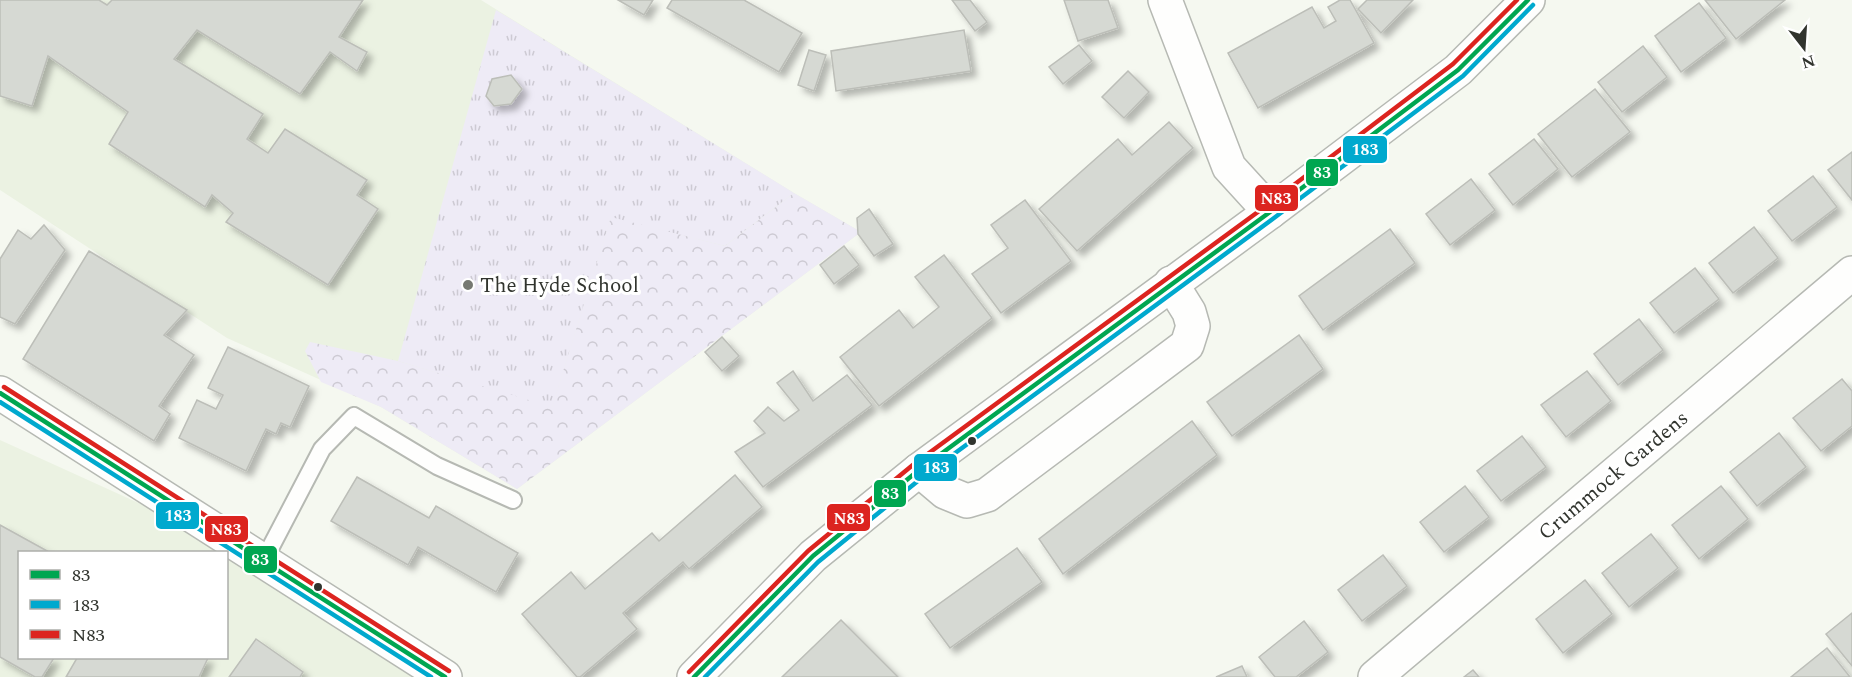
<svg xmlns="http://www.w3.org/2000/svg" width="1852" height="677" viewBox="0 0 1852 677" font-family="Spectral,serif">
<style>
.built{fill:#ebf2e2;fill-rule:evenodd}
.grass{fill:url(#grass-tufts)}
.forest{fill:url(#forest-crowns)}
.building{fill:#d6d9d3;stroke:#bcbeb8;stroke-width:1.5;filter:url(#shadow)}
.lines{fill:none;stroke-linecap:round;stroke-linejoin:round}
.service-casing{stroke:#b6b9b3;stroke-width:20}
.minor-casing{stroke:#b6b9b3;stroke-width:36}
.primary-casing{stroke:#b6b9b3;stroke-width:36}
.service{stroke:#fefefd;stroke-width:16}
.minor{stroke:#fefefd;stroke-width:33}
.primary{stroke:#fefefd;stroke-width:33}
.bus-1-casing{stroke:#fff;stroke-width:9}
.bus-2-casing{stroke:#fff;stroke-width:9}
.bus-3-casing{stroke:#fff;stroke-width:9}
.bus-1{stroke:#00a651;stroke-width:4.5}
.bus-2{stroke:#00a9ce;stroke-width:4.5}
.bus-3{stroke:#dc241f;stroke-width:4.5}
.poi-dot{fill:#767972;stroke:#fff;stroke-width:2}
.bus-dot{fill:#31342e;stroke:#fff;stroke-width:2}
.labels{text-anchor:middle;stroke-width:6;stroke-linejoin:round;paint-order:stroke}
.poi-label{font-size:21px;fill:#31342e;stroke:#fff;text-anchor:start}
.street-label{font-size:21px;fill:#31342e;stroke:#fff}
.line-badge{stroke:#fff;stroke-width:2}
.badge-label{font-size:16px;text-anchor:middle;font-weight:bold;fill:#fff}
</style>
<defs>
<pattern id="grass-tufts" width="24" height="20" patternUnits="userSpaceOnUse" patternTransform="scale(1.5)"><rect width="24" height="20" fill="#eeebf6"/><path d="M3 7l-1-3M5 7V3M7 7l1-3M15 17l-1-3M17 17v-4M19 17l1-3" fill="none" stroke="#cdcad3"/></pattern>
<pattern id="forest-crowns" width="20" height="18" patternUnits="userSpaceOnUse" patternTransform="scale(1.5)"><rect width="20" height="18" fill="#eeebf6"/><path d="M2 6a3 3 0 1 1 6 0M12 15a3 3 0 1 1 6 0" fill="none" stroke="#cdcad3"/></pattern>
<filter id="shadow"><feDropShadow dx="5.5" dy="5.5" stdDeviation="3" flood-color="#0004"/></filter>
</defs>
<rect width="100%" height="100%" fill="#f5f8f0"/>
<g class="built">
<polygon points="0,0 481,0 794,193 861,232 517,489 381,407 227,338 0,190"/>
<path d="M0 440 264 560 453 677H0ZM20 552H226V658H20Z"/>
</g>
<polygon class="grass" points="496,10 794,193 725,246 611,218 552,408 398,361"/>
<polygon class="forest" points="794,193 861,232 517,489 381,407 321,382 305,351 310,342 398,361 552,407 611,217 725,246"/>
<g class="building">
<polygon points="0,0 99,0 107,5 112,0 363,0 339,37 367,52 357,71 330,52 300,94 197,30 174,59 263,114 247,139 268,153 285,129 367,180 357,195 378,209 328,285 226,222 233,213 212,195 205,207 109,144 128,112 48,56 32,106 0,96"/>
<polygon points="618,0 653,0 644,15"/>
<polygon points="672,0 744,0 802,33 779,72 667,8"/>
<polygon points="952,0 970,0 987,22 975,31"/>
<polygon points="1064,0 1108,0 1118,28 1078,41"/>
<polygon points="1340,0 1350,0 1374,43 1258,108 1228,53 1312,7 1324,28 1336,21 1328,7"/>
<polygon points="1367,0 1413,0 1381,33 1358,9"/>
<polygon points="1705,0 1785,0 1736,39"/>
<polygon points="1699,3 1726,38 1681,72 1655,36"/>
<polygon points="964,30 971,71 836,91 831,51"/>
<polygon points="1079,45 1092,61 1063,84 1049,67"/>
<polygon points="1643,46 1667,77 1622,112 1598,82"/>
<polygon points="809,50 826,55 814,91 798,85"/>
<polygon points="1128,71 1149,92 1124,118 1102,97"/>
<polygon points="511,75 522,89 511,104 494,106 486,96 492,79"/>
<polygon points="1595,89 1630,132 1572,177 1538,134"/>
<polygon points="1169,122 1193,148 1077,251 1039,209 1118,139 1132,155"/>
<polygon points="1534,139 1558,169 1513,205 1489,174"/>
<polygon points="1852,152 1852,200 1828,170"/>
<polygon points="1813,176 1837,207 1792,241 1768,211"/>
<polygon points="1471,179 1495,210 1450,245 1426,214"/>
<polygon points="1025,200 1071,261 1001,313 972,274 1008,248 991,225"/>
<polygon points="869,209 893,244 874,256 858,234 857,218"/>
<polygon points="44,225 65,250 15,324 0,317 0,259 18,230 31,239"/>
<polygon points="1754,227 1778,258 1733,293 1709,263"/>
<polygon points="1390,229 1415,263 1323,330 1299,296"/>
<polygon points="844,246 859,265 834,284 820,265"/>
<polygon points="89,251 187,310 164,335 194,355 159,406 170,414 154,441 23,359"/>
<polygon points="944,255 992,318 879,406 840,357 899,310 913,328 939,307 915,277"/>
<polygon points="1695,268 1719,299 1674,333 1650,303"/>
<polygon points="1639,319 1663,350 1618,385 1594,354"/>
<polygon points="1299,335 1323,369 1232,436 1207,402"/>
<polygon points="722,337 739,356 722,371 705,352"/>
<polygon points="228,347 309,386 290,427 281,423 276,434 266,429 246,471 179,438 197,400 216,409 223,395 208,388"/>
<polygon points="793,371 813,401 847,375 872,405 763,487 735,452 765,433 754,421 768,407 784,421 799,410 777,383"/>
<polygon points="1587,371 1611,401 1566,437 1541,405"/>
<polygon points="1842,379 1852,391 1852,426 1821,451 1793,418"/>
<polygon points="1192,421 1217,455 1063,574 1039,539"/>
<polygon points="1779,433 1806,467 1757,506 1730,472"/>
<polygon points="1522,436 1546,467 1501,501 1477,471"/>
<polygon points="735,475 762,507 689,569 683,562 623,613 637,629 580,677 577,677 522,614 571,572 585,589 652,533 659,541"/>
<polygon points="357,477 429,518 436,506 518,553 496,592 418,547 408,565 331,521"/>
<polygon points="1465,486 1489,517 1444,552 1420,522"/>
<polygon points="1721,486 1748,519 1699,559 1672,525"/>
<polygon points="0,525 49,552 20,552 20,658 54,658 42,677 35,677 0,657"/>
<polygon points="1651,534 1678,568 1629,607 1602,573"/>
<polygon points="1017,548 1042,582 950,648 925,614"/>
<polygon points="1383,555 1407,586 1362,621 1338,590"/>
<polygon points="1585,580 1612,614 1563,653 1536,619"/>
<polygon points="1852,613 1852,666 1826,634"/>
<polygon points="841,620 898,677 782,677"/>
<polygon points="1304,621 1328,652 1296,677 1275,677 1259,657"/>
<polygon points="256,639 303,672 300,677 229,677"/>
<polygon points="1827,648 1850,677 1791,677"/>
<polygon points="77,658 208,658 199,677 66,677"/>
<polygon points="1242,666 1247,677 1216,677"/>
<polygon points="1473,670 1479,677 1464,677"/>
</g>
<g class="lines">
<defs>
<polyline id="service" points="264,560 322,449 354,416 437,466 513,500"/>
<g id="minor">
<polyline points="1165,0 1229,167 1270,212"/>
<polyline points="919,470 945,492 967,501 987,495 1187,345 1193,326 1189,312 1171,283"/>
<polyline points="1375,677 1852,273"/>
</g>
<g id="primary">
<polyline points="0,393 445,677"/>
<polyline points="694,677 813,556 919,470 1270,212 1458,70 1528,0"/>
</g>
</defs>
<use href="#service" class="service-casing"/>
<use href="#minor" class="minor-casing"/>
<use href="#primary" class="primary-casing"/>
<use href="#service" class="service"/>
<use href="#minor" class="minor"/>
<use href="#primary" class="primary"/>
<defs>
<g id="bus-1">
<polyline points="0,393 445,677"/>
<polyline points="694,677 813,556 919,470 1270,212 1458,70 1528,0"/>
</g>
<g id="bus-2">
<polyline points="0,402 431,677"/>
<polyline points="705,677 818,562 924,476 1274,218 1463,76 1533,5"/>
</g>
<g id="bus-3">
<polyline points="4,387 449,671"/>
<polyline points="689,672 808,551 914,464 1266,206 1453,64 1517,0"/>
</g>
</defs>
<use href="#bus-1" class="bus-1-casing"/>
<use href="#bus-2" class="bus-2-casing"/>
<use href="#bus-3" class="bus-3-casing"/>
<use href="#bus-1" class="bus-1"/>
<use href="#bus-2" class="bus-2"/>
<use href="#bus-3" class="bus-3"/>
</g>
<circle class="poi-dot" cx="468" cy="285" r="6"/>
<g class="bus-dot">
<circle cx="972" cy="441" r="5"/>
<circle cx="318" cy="587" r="5"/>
</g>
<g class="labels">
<g class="poi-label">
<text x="480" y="292">The Hyde School</text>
</g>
<g class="street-label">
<text transform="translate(1613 475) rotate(-40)" y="7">Crummock Gardens</text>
</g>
</g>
<g class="line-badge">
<rect x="1342" y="135" width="46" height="29" rx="6" fill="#00a9ce"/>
<rect x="1305" y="158" width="34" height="29" rx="6" fill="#00a651"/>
<rect x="1254" y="184" width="45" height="28" rx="6" fill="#dc241f"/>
<rect x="913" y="453" width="45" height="29" rx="6" fill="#00a9ce"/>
<rect x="873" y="479" width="34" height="29" rx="6" fill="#00a651"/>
<rect x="155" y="501" width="45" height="29" rx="6" fill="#00a9ce"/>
<rect x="826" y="503" width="45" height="29" rx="6" fill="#dc241f"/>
<rect x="204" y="515" width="45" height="28" rx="6" fill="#dc241f"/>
<rect x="243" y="545" width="35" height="29" rx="6" fill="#00a651"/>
</g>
<g class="badge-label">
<text x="1365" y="155">183</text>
<text x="1322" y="178">83</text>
<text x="1276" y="204">N83</text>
<text x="936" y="473">183</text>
<text x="890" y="499">83</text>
<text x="178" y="521">183</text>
<text x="849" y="524">N83</text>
<text x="226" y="535">N83</text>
<text x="260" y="565">83</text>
</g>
<rect x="18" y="551" width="210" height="108" fill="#ffffff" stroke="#adaeab" stroke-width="1.5"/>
<rect x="30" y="570" width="30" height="9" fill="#00a651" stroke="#adaeab" stroke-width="1.5"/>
<text x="72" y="581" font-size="18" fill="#31342e">83</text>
<rect x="30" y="600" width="30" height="9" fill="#00a9ce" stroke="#adaeab" stroke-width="1.5"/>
<text x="72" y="611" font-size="18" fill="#31342e">183</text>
<rect x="30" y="630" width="30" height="9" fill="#dc241f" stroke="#adaeab" stroke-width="1.5"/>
<text x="72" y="641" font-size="18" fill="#31342e">N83</text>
<g transform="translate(1804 48) rotate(163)" stroke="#ffffff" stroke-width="4.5" paint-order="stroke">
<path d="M0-4.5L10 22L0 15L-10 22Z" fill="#31342e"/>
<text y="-9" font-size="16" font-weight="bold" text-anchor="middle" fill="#31342e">N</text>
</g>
</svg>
